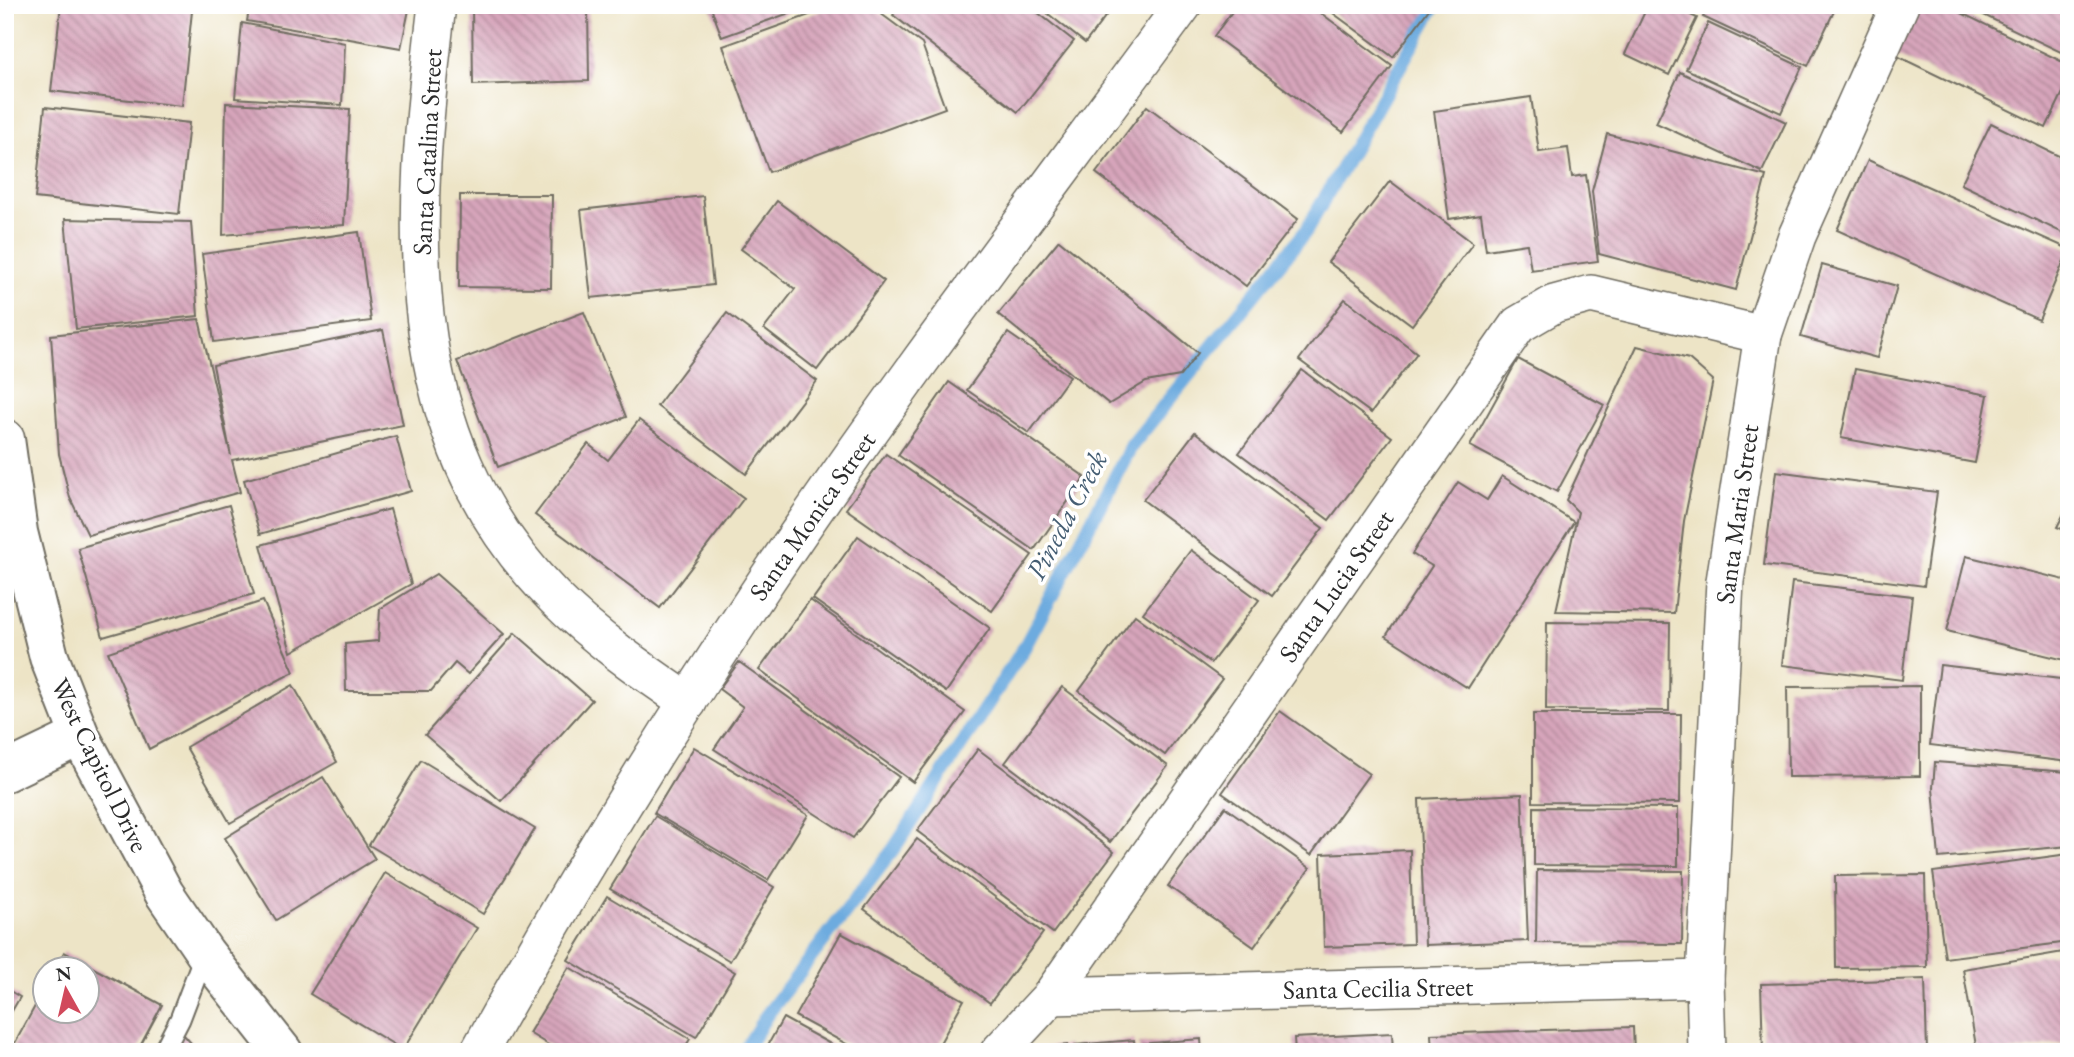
<svg xmlns="http://www.w3.org/2000/svg" width="2074" height="1057" viewBox="0 0 2074 1057" font-family="'EB Garamond',serif">
<style>
.lines{fill:none;stroke-linecap:round;stroke-linejoin:round}
.stream{stroke:#6dabdf;stroke-width:14}
.building{fill:url(#building-back-hatch)}
.service-casing{stroke:#6f6c61;stroke-width:23}
.minor-casing{stroke:#6f6c61;stroke-width:40}
.tertiary-casing{stroke:#6f6c61;stroke-width:42}
.service{stroke:#fff;stroke-width:19}
.minor{stroke:#fff;stroke-width:37}
.tertiary{stroke:#fff;stroke-width:38}
.labels{text-anchor:middle;stroke-width:7;stroke-linejoin:round;paint-order:stroke}
.street-label{font-size:26px;fill:#2b2b2b;stroke:#fff}
.water-label{font-size:28px;font-style:italic;fill:#455e73;stroke:#fff}
</style>
<defs>
<pattern id="building-back-hatch" width="6" height="6" patternUnits="userSpaceOnUse" patternTransform="scale(1.75)"><rect width="6" height="6" fill="#d7a5bb"/><path d="M-1 5l2 2M0 0l6 6M5-1l2 2" fill="none" stroke="#af8798"/></pattern>
</defs>
<rect width="100%" height="100%" fill="#fff"/>
<filter id="ink" filterUnits="userSpaceOnUse"><feTurbulence type="fractalNoise" baseFrequency=".0143" numOctaves="2"/><feDisplacementMap in="SourceGraphic" scale="14" xChannelSelector="R" yChannelSelector="G"/><feConvolveMatrix kernelMatrix="1 2 1 2 8 2 1 2 1" color-interpolation-filters="sRGB"/></filter>
<filter id="wash" filterUnits="userSpaceOnUse"><feTurbulence type="fractalNoise" baseFrequency=".00686" numOctaves="4" result="noise"/><feDisplacementMap in="SourceGraphic" scale="28" xChannelSelector="R" yChannelSelector="G"/><feGaussianBlur stdDeviation="1.57" result="paint"/><feColorMatrix in="noise" values="0 0 0 0 0 0 0 0 0 0 0 0 0 0 0 0 0 1.4 0 .05"/><feComposite in="paint" operator="in"/></filter>
<g filter="url(#wash)">
<rect width="100%" height="100%" fill="#ede4c6"/>
<g class="lines">
<polyline class="stream" points="744,1052 766,1016 893,850 1024,648 1132,445 1306,231 1435,5"/>
</g>
<g id="blocks">
<g class="building">
<polygon points="61,5 143,5 192,11 182,106 51,91"/>
<polygon points="250,5 410,5 401,48 247,21"/>
<polygon points="472,5 588,5 589,81 473,85"/>
<polygon points="710,5 809,5 809,6 722,37"/>
<polygon points="837,5 869,5 922,44 945,108 769,172 723,46"/>
<polygon points="901,5 1028,5 1074,41 1018,112 893,15"/>
<polygon points="1037,5 1114,5 1085,43"/>
<polygon points="1237,5 1310,5 1392,66 1343,132 1214,36"/>
<polygon points="1322,5 1432,5 1393,57"/>
<polygon points="1648,5 1669,5 1697,18 1669,75 1625,54"/>
<polygon points="1708,5 1837,5 1808,66 1703,17"/>
<polygon points="1920,5 1945,5 2069,65 2069,80 2046,128 1895,55"/>
<polygon points="1970,5 2069,5 2069,56 1969,8"/>
<polygon points="242,23 345,43 342,105 235,98"/>
<polygon points="1708,23 1802,67 1781,113 1686,69"/>
<polygon points="1680,72 1786,122 1762,172 1656,123"/>
<polygon points="1531,97 1539,152 1568,148 1572,177 1586,175 1598,261 1531,270 1527,244 1486,250 1481,214 1449,219 1434,111"/>
<polygon points="226,103 350,109 344,225 223,235"/>
<polygon points="1147,106 1298,219 1246,286 1096,173"/>
<polygon points="45,107 189,123 179,214 35,198"/>
<polygon points="1991,123 2069,161 2069,236 1961,184"/>
<polygon points="1607,134 1766,176 1736,290 1599,254 1592,191"/>
<polygon points="1868,160 2069,249 2039,320 1837,230"/>
<polygon points="1390,181 1473,243 1412,325 1328,262"/>
<polygon points="460,195 552,195 551,288 459,287"/>
<polygon points="703,196 713,285 591,298 581,210"/>
<polygon points="777,201 884,281 817,370 764,329 795,289 741,249"/>
<polygon points="65,219 191,222 198,316 76,329"/>
<polygon points="359,232 371,321 214,342 202,254"/>
<polygon points="1059,240 1198,353 1180,376 1146,382 1109,404 998,314"/>
<polygon points="1822,265 1897,286 1877,358 1801,337"/>
<polygon points="1345,299 1417,353 1371,413 1299,360"/>
<polygon points="584,312 626,417 498,467 457,361"/>
<polygon points="727,313 817,381 746,474 657,406"/>
<polygon points="199,319 231,456 213,365 383,330 403,425 232,460 240,492 88,535 70,498 59,454 51,335"/>
<polygon points="1008,333 1070,376 1029,433 967,390"/>
<polygon points="1637,346 1689,359 1713,380 1684,521 1674,613 1556,611 1578,512 1566,500"/>
<polygon points="1518,359 1604,405 1557,492 1470,446"/>
<polygon points="1855,369 1988,395 1975,463 1841,438"/>
<polygon points="1302,370 1392,437 1329,520 1239,453"/>
<polygon points="949,382 1085,477 1034,550 898,455"/>
<polygon points="639,420 744,498 660,608 535,515 588,444 608,460"/>
<polygon points="1195,432 1323,528 1272,596 1143,500"/>
<polygon points="396,436 411,491 260,534 244,480"/>
<polygon points="886,454 1032,555 992,611 846,509"/>
<polygon points="1776,471 1937,492 1924,586 1764,565"/>
<polygon points="1502,476 1574,522 1468,688 1386,636 1432,566 1412,554 1458,482 1487,500"/>
<polygon points="2069,504 2069,532 2057,527"/>
<polygon points="229,505 254,594 103,637 78,548"/>
<polygon points="390,509 411,584 291,652 261,545"/>
<polygon points="858,536 990,628 946,692 813,599"/>
<polygon points="1191,550 1259,600 1211,663 1143,613"/>
<polygon points="1966,556 2069,581 2069,661 1947,631"/>
<polygon points="436,574 504,634 468,674 455,663 431,691 346,691 345,644 378,641 380,609"/>
<polygon points="1792,582 1912,596 1902,680 1782,665"/>
<polygon points="810,600 965,712 913,782 759,670"/>
<polygon points="263,601 294,672 149,749 108,652"/>
<polygon points="1135,615 1222,679 1165,755 1079,691"/>
<polygon points="1547,622 1670,623 1669,711 1546,710"/>
<polygon points="515,633 592,700 501,801 425,735"/>
<polygon points="739,662 899,777 853,838 714,749 743,707 719,689"/>
<polygon points="1940,665 2069,680 2069,762 1930,745"/>
<polygon points="293,685 337,762 230,823 186,747"/>
<polygon points="1920,686 1920,776 1788,777 1787,687"/>
<polygon points="1062,687 1168,766 1110,842 1005,763"/>
<polygon points="1280,711 1369,774 1311,855 1222,793"/>
<polygon points="1533,714 1681,714 1680,803 1533,802"/>
<polygon points="694,747 808,815 768,880 654,813"/>
<polygon points="978,749 1114,852 1053,933 917,831"/>
<polygon points="421,760 535,829 483,914 369,845"/>
<polygon points="1935,762 2069,772 2069,846 1939,858 1933,788"/>
<polygon points="323,777 375,859 276,920 225,838"/>
<polygon points="1522,794 1528,941 1425,945 1419,799"/>
<polygon points="1225,807 1310,868 1254,947 1168,886"/>
<polygon points="1534,807 1678,808 1678,866 1534,865"/>
<polygon points="655,816 774,887 730,961 610,889"/>
<polygon points="917,839 1043,933 990,1003 864,909"/>
<polygon points="1410,850 1413,944 1324,947 1321,854"/>
<polygon points="2069,854 2069,942 1945,958 1933,872"/>
<polygon points="1537,870 1683,871 1682,944 1536,943"/>
<polygon points="385,873 477,928 403,1050 310,994"/>
<polygon points="1925,875 1927,967 1836,968 1835,876"/>
<polygon points="607,896 735,972 696,1037 568,960"/>
<polygon points="841,933 964,1000 935,1052 861,1052 795,1016"/>
<polygon points="2069,951 2069,1042 2012,1052 1977,1052 1963,969"/>
<polygon points="64,952 162,1005 137,1052 10,1052 46,986 46,1012 88,1012 88,970 54,970"/>
<polygon points="569,967 690,1039 682,1052 560,1052 529,1033"/>
<polygon points="1925,979 1927,1052 1763,1052 1761,984"/>
<polygon points="5,988 20,997 5,1023"/>
<polygon points="783,1018 845,1052 764,1052"/>
<polygon points="1633,1027 1634,1052 1432,1052 1431,1034"/>
<polygon points="1392,1033 1393,1052 1295,1052 1294,1038"/>
<polygon points="183,1034 199,1052 173,1052"/>
<polygon points="1201,1039 1202,1052 1140,1052 1139,1044"/>
<polygon points="1134,1040 1135,1052 1075,1052 1075,1045"/>
<polygon points="1068,1045 1068,1052 1006,1052 1006,1050"/>
</g>
</g>
</g>
<g filter="url(#ink)">
<use href="#blocks" fill-opacity="0" stroke="#6f6c61" stroke-width="2"/>
<g class="lines">
<defs>
<polyline id="service" points="163,1052 180,1019 205,953"/>
<g id="minor">
<path d="M437 5C412 216 392 434 555 598 595 638 641 670 688 702"/>
<polyline points="1051,996 1705,979"/>
<path d="M479 1052C568 891 664 734 766 581 898 384 1043 196 1183 5"/>
<polyline points="999,1052 1051,996 1518,325 1554,304 1591,294 1763,335"/>
<polyline points="1707,1052 1705,979 1725,581 1763,335 1797,236 1900,5"/>
</g>
<g id="tertiary">
<polyline points="5,439 18,532 49,657 80,736 164,893 205,953 283,1052"/>
<polyline points="5,772 80,736"/>
</g>
</defs>
<use href="#service" class="service-casing"/>
<use href="#minor" class="minor-casing"/>
<use href="#tertiary" class="tertiary-casing"/>
<use href="#service" class="service"/>
<use href="#minor" class="minor"/>
<use href="#tertiary" class="tertiary"/>
</g>
</g>
<g class="labels">
<g class="street-label">
<text transform="translate(427 152) rotate(-87)" y="9">Santa Catalina Street</text>
<text transform="translate(1737 514) rotate(-82)" y="9">Santa Maria Street</text>
<text transform="translate(812 516) rotate(-55)" y="9">Santa Monica Street</text>
<text transform="translate(1336 586) rotate(-55)" y="9">Santa Lucia Street</text>
<text transform="translate(100 765) rotate(64)" y="9">West Capitol Drive</text>
<text transform="translate(1378 988) rotate(-1)" y="9">Santa Cecilia Street</text>
</g>
<g class="water-label">
<text transform="translate(1066 515) rotate(-62)" y="10">Pineda Creek</text>
</g>
</g>
<rect width="2074" height="1057" fill="none" stroke="#fff" stroke-width="28"/>
<g transform="translate(66 990) rotate(352)"><circle r="33" fill="#ffffff" stroke="#aaaaaa" stroke-width="2"/>
<path d="M0-5L12 26L0 18L-12 26Z" fill="#d1495b"/>
<text y="-10" font-size="19" font-weight="bold" text-anchor="middle" fill="#2b2b2b">N</text>
</g>
</svg>
